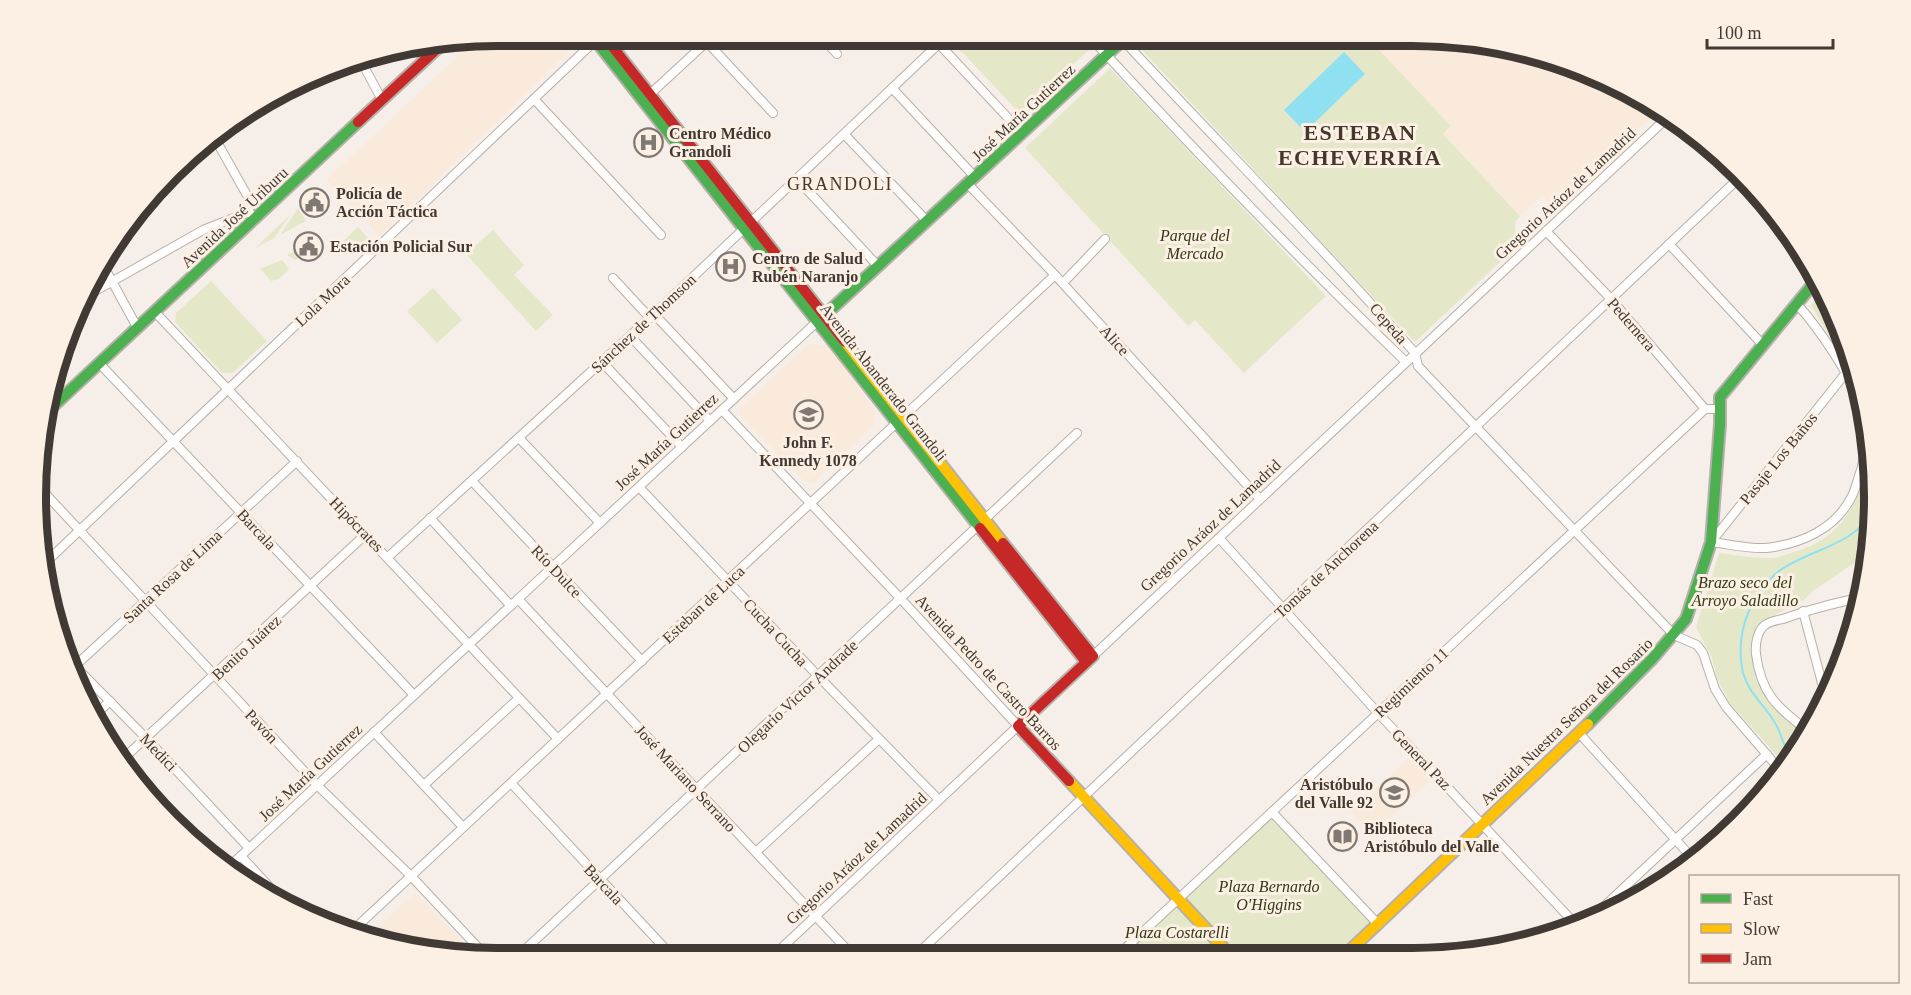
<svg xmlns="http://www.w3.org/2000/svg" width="1911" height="995" viewBox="0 0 1911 995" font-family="Georgia,serif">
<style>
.built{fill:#f9eadb}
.green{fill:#e4e8c9}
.water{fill:#8fe0f1}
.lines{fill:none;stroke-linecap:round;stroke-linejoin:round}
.stream{stroke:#8fe0f1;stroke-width:2}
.street-casing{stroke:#b6b0aa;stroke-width:10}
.fast-casing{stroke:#b6b0aa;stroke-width:14}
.slow-casing{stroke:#b6b0aa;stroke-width:14}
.jam-casing{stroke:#b6b0aa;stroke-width:14}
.street{stroke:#fefdfc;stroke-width:8}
.fast{stroke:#4caf50;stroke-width:10}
.slow{stroke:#ffc107;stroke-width:10}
.jam{stroke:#c62828;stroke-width:10}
.labels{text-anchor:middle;stroke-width:6;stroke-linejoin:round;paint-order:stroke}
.street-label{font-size:16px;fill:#413a34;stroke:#fcefe3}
.poi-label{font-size:16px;font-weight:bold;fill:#413a34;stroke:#fcefe3;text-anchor:start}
.park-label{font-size:16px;font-style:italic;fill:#313814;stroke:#fcefe3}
.neighbourhood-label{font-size:18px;letter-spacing:1.5px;fill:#45372b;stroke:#fcefe3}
.district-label{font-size:22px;font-weight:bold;letter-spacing:1.5px;fill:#45372b;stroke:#fcefe3}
.rim{fill:none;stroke:#413a34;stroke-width:8}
</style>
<rect width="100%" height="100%" fill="#f6efe9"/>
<g class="built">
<polygon points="498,36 572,36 576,45 379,236 326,180 475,40"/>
<polygon points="1367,37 1443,37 1533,52 1618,84 1659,110 1553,208 1542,196 1520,216 1443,133 1451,126"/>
<polygon points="809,344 830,347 876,412 875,425 813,483 805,482 740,416 740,408"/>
<polygon points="1409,758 1430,781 1372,835 1347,807 1358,797 1363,801"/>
<polygon points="415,893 442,921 477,958 378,943 366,939"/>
</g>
<g class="green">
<polygon points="966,36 1082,37 1092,47 1020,114 963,53 959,51"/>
<polygon points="1154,37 1367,37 1451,126 1443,134 1520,216 1515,222 1516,247 1415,342 1140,48"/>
<polygon points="1110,68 1326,296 1244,373 1195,320 1188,326 1025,148"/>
<polygon points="298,208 306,221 280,235"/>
<polygon points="291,214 274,238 254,249"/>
<polygon points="358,227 370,240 357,253 350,252 341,243"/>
<polygon points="493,230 524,265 514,275 553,315 536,331 466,254"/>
<polygon points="310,243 311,245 295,260 287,255"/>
<polygon points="282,260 289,269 279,279 271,281 260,269"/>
<polygon points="211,281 267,341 233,373 222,373 175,322 176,313"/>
<polygon points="433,288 462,320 437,343 407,311"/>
<polygon points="1824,290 1851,349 1860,390 1811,305"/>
<path d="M1871 444 1874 528 1870 552 1813 591 1804 600 1767 619 1756 631 1752 647 1755 678 1768 699 1805 735 1785 765 1730 703 1717 678 1712 658 1696 627 1719 553C1736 555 1754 558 1770 558 1779 558 1789 553 1797 551 1848 535 1864 492 1871 444Z"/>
<polygon points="1272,812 1378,924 1345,955 1117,956"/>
</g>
<g class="water">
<polygon points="1344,52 1365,74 1305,132 1284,110"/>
<polygon points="1833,311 1851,349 1853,359 1850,358 1827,318"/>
</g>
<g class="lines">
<path class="stream" d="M1798 746 1784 744C1781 737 1779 729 1775 723 1765 705 1749 694 1743 673 1738 651 1740 632 1749 611 1756 598 1767 580 1779 571 1809 549 1855 546 1873 510"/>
<defs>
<g id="street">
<polyline points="821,36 837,54"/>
<path d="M1090 37C1192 148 1297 257 1405 361"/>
<path d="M1123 40C1220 145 1321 245 1415 353L1418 366 1674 635 1697 645 1703 653 1715 689 1726 707 1781 771"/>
<polyline points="707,42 773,113"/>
<polyline points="939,44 1022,133"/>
<polyline points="360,59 382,100"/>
<polyline points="892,88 975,177"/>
<polyline points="648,96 713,36"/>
<polyline points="534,99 661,235"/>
<polyline points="844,134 927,221"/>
<polyline points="213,135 248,197 249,212 251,214"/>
<polyline points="797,179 878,266"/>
<polyline points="1737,180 1772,209"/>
<polyline points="967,183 1055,275 1260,499"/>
<polyline points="1546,231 1611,299 1705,409 1720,409"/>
<polyline points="1669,244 1762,344"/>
<polyline points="103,265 137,327"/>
<polyline points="613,278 650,318"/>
<polyline points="1063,283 1105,239"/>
<polyline points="90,294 203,230 249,212"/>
<polyline points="154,311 558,739"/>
<polyline points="654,314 734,399"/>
<polyline points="630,336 710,421"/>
<polyline points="602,362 682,447"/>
<polyline points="99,363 414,695"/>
<polyline points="722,410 901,599 1018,726 772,957"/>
<polyline points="519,438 600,523"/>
<polyline points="472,481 642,661"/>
<polyline points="639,487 818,676 939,800"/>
<polyline points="41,489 318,786 411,876 488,958"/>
<polyline points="430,518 511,606"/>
<polyline points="1219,538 1378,713 1578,927"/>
<polyline points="1712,541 1845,374"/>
<path d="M1711 542C1728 544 1748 549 1766 548 1801 544 1836 529 1852 496 1856 488 1858 478 1861 470 1866 452 1869 434 1864 416 1856 382 1819 328 1796 303"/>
<polyline points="388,557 654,314 947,36"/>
<polyline points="43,565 597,39"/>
<polyline points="518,599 854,957"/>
<polyline points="1803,611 1827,702"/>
<polyline points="1093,656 1669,116"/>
<polyline points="67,658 146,738 249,848"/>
<polyline points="75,666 297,461"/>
<polyline points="94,716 110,701"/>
<path d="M1808 731C1777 707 1761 694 1756 654 1755 645 1757 631 1765 625 1769 622 1777 620 1783 619 1809 609 1836 603 1863 597"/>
<polyline points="374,732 463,827"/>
<polyline points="1579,733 1694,860"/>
<polyline points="124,758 366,534"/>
<polyline points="511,783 673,957"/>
<polyline points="424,785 519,698"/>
<polyline points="1272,812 1378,924"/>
<polyline points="756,852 879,739"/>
<polyline points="241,856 289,908"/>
<polyline points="230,866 821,318"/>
<polyline points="1583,926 1767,754"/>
<polyline points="350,933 1055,275"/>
<polyline points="1117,956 1705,409"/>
<polyline points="914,957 1737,180 1739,173"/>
<polyline points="516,958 1077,433"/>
</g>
<g id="fast">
<polyline points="592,36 980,528"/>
<polyline points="825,315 1126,37"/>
<polyline points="48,411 358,122"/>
<polyline points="1588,724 1653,658 1686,619 1711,542 1720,424 1720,397 1818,278"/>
</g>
<g id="slow">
<polyline points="845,342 1003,543"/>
<polyline points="1069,781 1231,956"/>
<polyline points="1345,955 1588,724"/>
</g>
<g id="jam">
<polyline points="604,36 845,342"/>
<polyline points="358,122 440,46"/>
<polyline points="980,528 1086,662"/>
<polyline points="1003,543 1093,656 1018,726 1069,781"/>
</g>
</defs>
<use href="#street" class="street-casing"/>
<use href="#fast" class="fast-casing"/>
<use href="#slow" class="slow-casing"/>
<use href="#jam" class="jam-casing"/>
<use href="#street" class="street"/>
<use href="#fast" class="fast"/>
<use href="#slow" class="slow"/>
<use href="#jam" class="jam"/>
</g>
<defs>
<symbol id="hospital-ring" viewBox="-11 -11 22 22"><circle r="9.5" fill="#fcefe3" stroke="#807973" stroke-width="1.5"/><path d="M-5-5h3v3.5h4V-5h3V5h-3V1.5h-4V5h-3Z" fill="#807973"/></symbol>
<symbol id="civic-ring" viewBox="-11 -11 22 22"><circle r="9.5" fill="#fcefe3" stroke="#807973" stroke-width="1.5"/><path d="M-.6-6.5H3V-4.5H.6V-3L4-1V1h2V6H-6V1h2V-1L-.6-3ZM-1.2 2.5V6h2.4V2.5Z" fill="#807973"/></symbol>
<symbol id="school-ring" viewBox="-11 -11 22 22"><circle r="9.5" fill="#fcefe3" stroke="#807973" stroke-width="1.5"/><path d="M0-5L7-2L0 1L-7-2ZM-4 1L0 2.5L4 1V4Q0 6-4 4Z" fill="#807973"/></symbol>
<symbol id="library-ring" viewBox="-11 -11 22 22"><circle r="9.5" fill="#fcefe3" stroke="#807973" stroke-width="1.5"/><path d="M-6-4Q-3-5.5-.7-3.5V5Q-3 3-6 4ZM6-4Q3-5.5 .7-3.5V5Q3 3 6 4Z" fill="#807973"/></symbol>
</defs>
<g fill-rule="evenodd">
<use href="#hospital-ring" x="632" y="126" width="33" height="33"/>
<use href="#civic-ring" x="298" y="186" width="33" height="33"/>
<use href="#civic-ring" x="292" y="230" width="33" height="33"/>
<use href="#hospital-ring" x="714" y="250" width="33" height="33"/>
<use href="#school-ring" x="792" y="398" width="33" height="33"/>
<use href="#school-ring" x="1378" y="776" width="33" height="33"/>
<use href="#library-ring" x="1326" y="820" width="33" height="33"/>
</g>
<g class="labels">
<g class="street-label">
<text transform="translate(1023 112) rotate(-43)" y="6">José María Gutierrez</text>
<text transform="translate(1565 193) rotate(-43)" y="6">Gregorio Aráoz de Lamadrid</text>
<text transform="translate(234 217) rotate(-43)" y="6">Avenida José Uriburu</text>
<text transform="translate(322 300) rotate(-43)" y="6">Lola Mora</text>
<text transform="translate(643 323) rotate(-43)" y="6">Sánchez de Thomson</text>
<text transform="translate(1389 323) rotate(49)" y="6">Cepeda</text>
<text transform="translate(1632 324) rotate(49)" y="6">Pedernera</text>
<text transform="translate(1115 340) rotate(48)" y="6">Alice</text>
<text transform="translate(884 382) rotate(52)" y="6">Avenida Abanderado Grandoli</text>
<text transform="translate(666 441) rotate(-43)" y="6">José María Gutierrez</text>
<text transform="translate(1778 458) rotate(-51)" y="6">Pasaje Los Baños</text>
<text transform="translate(357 524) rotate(46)" y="6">Hipócrates</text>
<text transform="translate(1210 525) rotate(-43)" y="6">Gregorio Aráoz de Lamadrid</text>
<text transform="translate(257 529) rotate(47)" y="6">Barcala</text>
<text transform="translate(1326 569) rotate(-43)" y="6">Tomás de Anchorena</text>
<text transform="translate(557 571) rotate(47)" y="6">Río Dulce</text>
<text transform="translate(172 576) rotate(-43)" y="6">Santa Rosa de Lima</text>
<text transform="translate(703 604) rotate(-43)" y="6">Esteban de Luca</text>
<text transform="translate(776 632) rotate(47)" y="6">Cucha Cucha</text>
<text transform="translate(246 647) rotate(-43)" y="6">Benito Juárez</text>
<text transform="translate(989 672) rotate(47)" y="6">Avenida Pedro de Castro Barros</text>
<text transform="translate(1411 682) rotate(-43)" y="6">Regimiento 11</text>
<text transform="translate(797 696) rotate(-43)" y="6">Olegario Victor Andrade</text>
<text transform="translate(1566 721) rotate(-44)" y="6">Avenida Nuestra Señora del Rosario</text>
<text transform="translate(262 726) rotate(47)" y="6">Pavón</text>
<text transform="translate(159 752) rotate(46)" y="6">Medici</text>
<text transform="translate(1422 759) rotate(46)" y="6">General Paz</text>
<text transform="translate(310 772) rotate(-43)" y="6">José María Gutierrez</text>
<text transform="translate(686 778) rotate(47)" y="6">José Mariano Serrano</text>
<text transform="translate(856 858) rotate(-43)" y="6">Gregorio Aráoz de Lamadrid</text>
<text transform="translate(604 884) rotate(47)" y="6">Barcala</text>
</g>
<g class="poi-label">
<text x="669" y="139">Centro Médico<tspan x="669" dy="18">Grandoli</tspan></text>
<text x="336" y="199">Policía de<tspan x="336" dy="18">Acción Táctica</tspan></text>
<text x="330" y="252">Estación Policial Sur</text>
<text x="752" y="264">Centro de Salud<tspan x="752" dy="18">Rubén Naranjo</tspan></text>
<text x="808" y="448" text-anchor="middle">John F.<tspan x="808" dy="18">Kennedy 1078</tspan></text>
<text x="1373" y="790" text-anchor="end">Aristóbulo<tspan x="1373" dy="18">del Valle 92</tspan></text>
<text x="1364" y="834">Biblioteca<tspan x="1364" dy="18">Aristóbulo del Valle</tspan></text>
</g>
<g class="park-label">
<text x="1195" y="241">Parque del<tspan x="1195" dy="18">Mercado</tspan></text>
<text x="1745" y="588">Brazo seco del<tspan x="1745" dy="18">Arroyo Saladillo</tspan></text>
<text x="1269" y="892">Plaza Bernardo<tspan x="1269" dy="18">O'Higgins</tspan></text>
<text x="1177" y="938">Plaza Costarelli</text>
</g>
<g class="neighbourhood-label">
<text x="840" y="190">GRANDOLI</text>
</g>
<g class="district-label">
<text x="1360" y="140">ESTEBAN<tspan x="1360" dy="25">ECHEVERRÍA</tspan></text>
</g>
</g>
<path d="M0 0H1911V995H0ZM497 46H1413A451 451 0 0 1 1864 497V497A451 451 0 0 1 1413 948H497A451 451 0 0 1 46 497V497A451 451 0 0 1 497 46Z" fill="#fcefe3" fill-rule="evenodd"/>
<path class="rim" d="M497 46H1413A451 451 0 0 1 1864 497V497A451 451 0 0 1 1413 948H497A451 451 0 0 1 46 497V497A451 451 0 0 1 497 46Z"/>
<rect x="1689" y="875" width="210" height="108" fill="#fcefe3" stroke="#b1a79d" stroke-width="1.5"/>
<rect x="1701" y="894" width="30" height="9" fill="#4caf50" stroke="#b1a79d" stroke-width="1.5"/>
<text x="1743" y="905" font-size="18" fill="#413a34">Fast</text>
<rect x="1701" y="924" width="30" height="9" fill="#ffc107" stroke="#b1a79d" stroke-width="1.5"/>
<text x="1743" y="935" font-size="18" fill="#413a34">Slow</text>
<rect x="1701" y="954" width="30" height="9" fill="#c62828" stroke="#b1a79d" stroke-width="1.5"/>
<text x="1743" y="965" font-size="18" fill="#413a34">Jam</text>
<path d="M1707 39v9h126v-9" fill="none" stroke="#413a34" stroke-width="3"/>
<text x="1716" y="39" font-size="18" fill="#413a34" stroke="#fcefe3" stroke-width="4.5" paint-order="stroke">100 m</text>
</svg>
